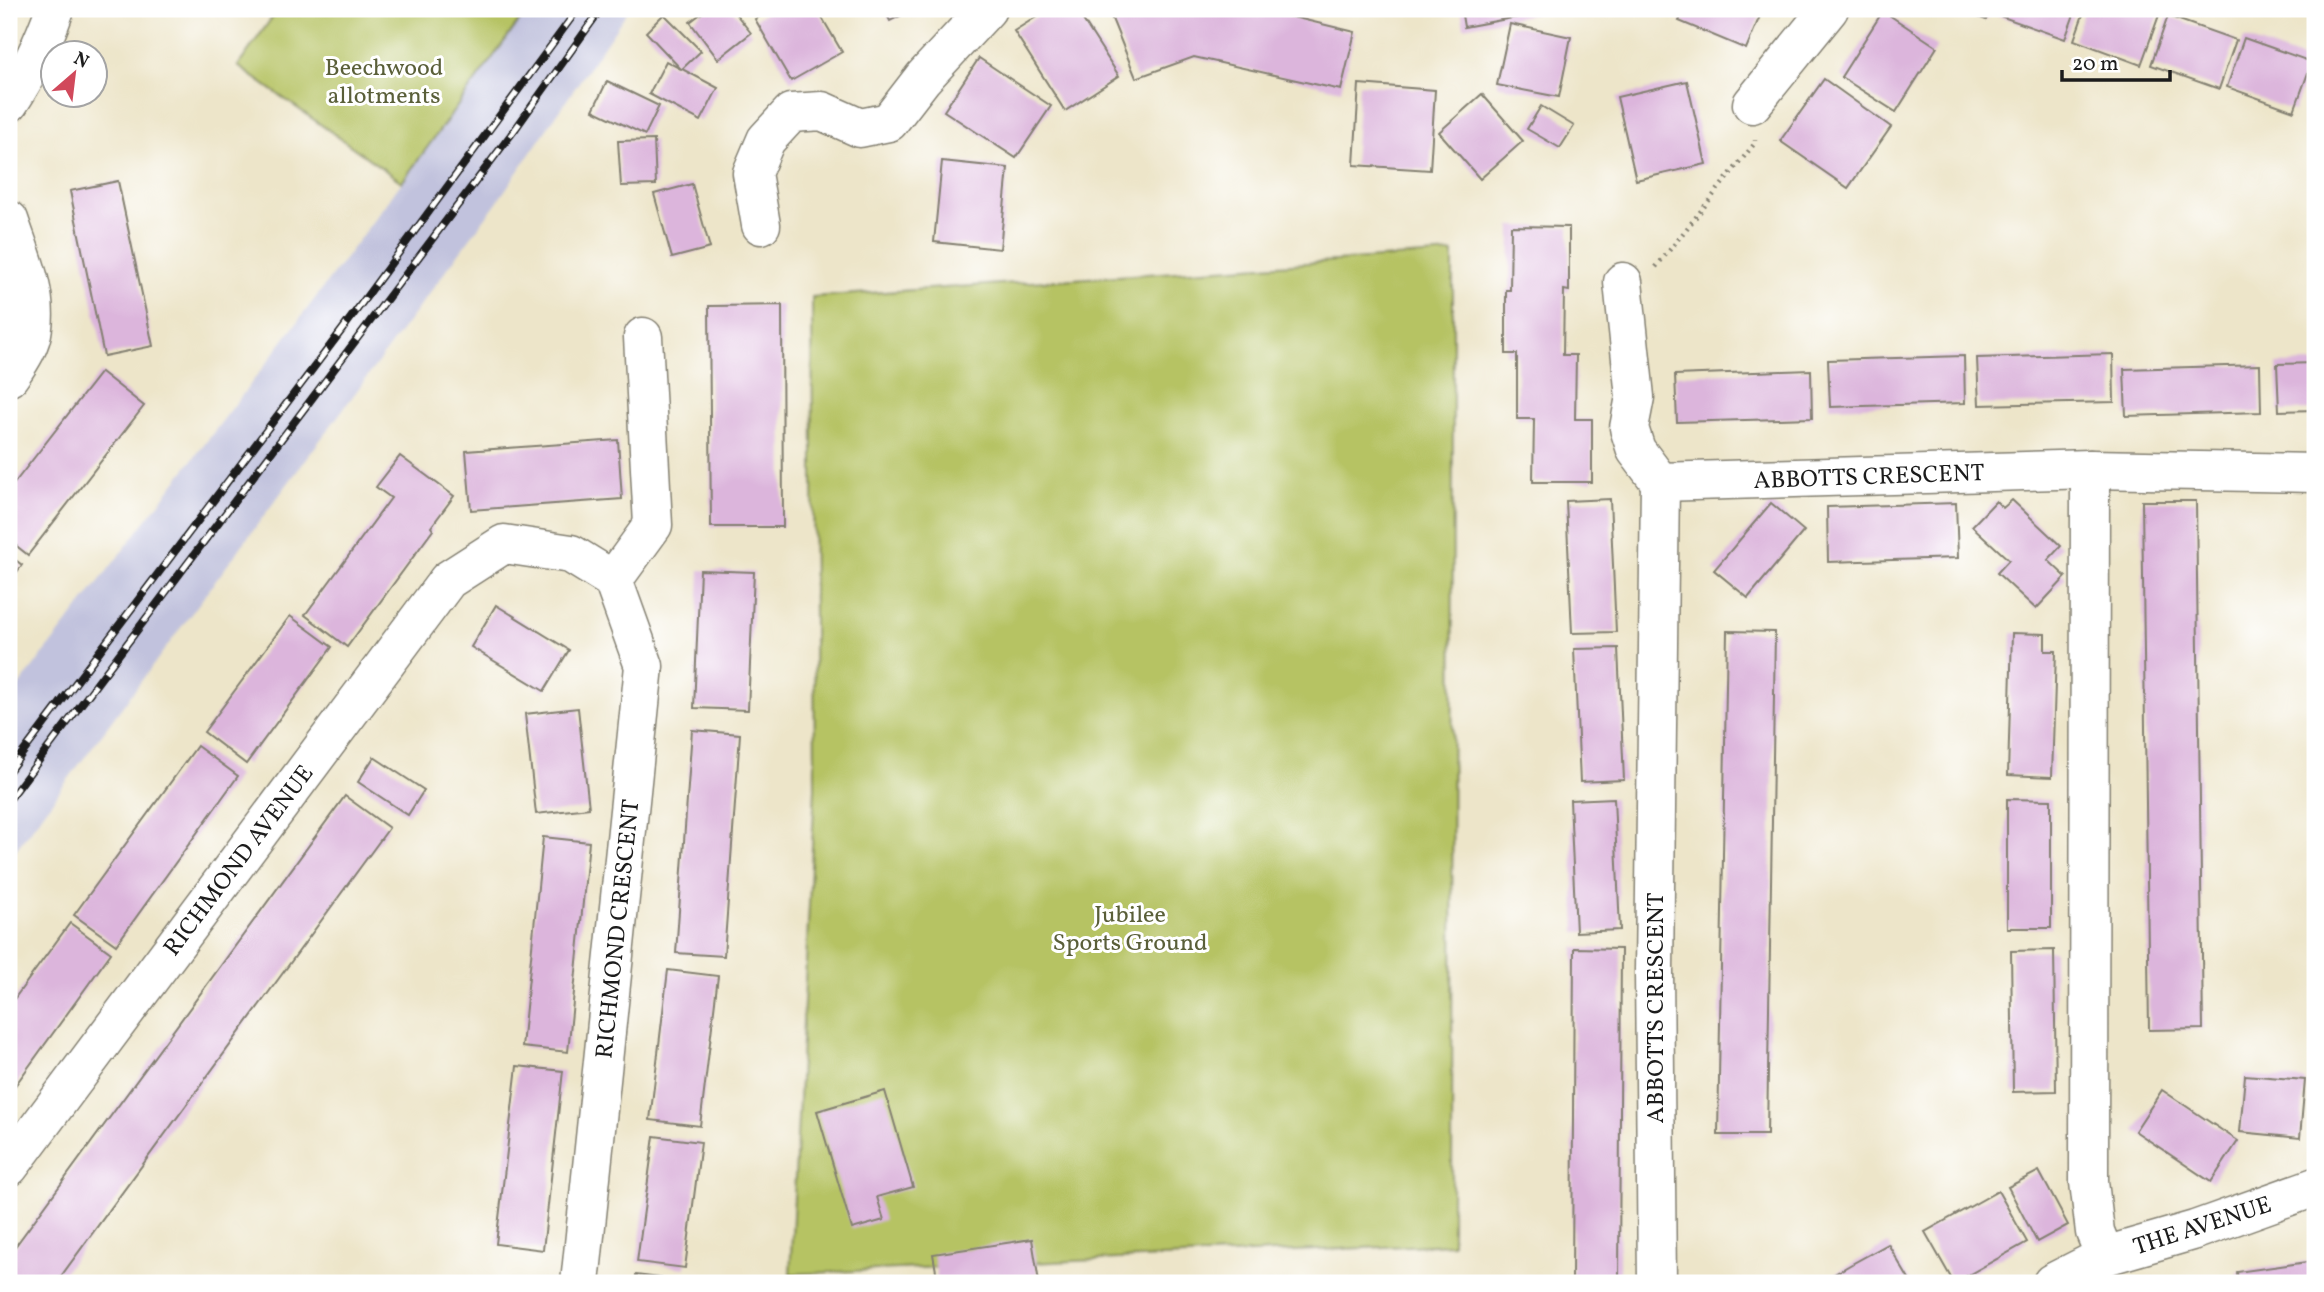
<svg xmlns="http://www.w3.org/2000/svg" width="2324" height="1292" viewBox="0 0 2324 1292" font-family="Vollkorn,serif">
<style>
.industrial{fill:#c1c2dd}
.green{fill:#b6c364;stroke:#697040;stroke-width:2}
.building{fill:#dcb5dc}
.lines{fill:none;stroke-linecap:round;stroke-linejoin:round}
.street-casing{stroke:#848072;stroke-width:41}
.secondary-casing{stroke:#848072;stroke-width:41}
.path{stroke:#848072;stroke-width:4.5;stroke-dasharray:2 5;stroke-linecap:butt}
.street{stroke:#fff;stroke-width:38}
.secondary{stroke:#fff;stroke-width:38}
.rail-casing{stroke:#1c1c1c;stroke-width:8}
.rail{stroke:#fff;stroke-width:5;stroke-dasharray:16;stroke-linecap:butt}
.labels{text-anchor:middle;stroke-width:6;stroke-linejoin:round;paint-order:stroke}
.park-label{font-size:24px;fill:#5a5f39;stroke:#fff}
.street-label{font-size:24px;fill:#1c1c1c;stroke:#fff}
</style>
<rect width="100%" height="100%" fill="#fff"/>
<filter id="ink" filterUnits="userSpaceOnUse"><feTurbulence type="fractalNoise" baseFrequency=".0143" numOctaves="2"/><feDisplacementMap in="SourceGraphic" scale="14" xChannelSelector="R" yChannelSelector="G"/><feConvolveMatrix kernelMatrix="1 2 1 2 8 2 1 2 1" color-interpolation-filters="sRGB"/></filter>
<filter id="wash" filterUnits="userSpaceOnUse"><feTurbulence type="fractalNoise" baseFrequency=".00686" numOctaves="4" result="noise"/><feDisplacementMap in="SourceGraphic" scale="28" xChannelSelector="R" yChannelSelector="G"/><feGaussianBlur stdDeviation="1.57" result="paint"/><feColorMatrix in="noise" values="0 0 0 0 0 0 0 0 0 0 0 0 0 0 0 0 0 1.4 0 .05"/><feComposite in="paint" operator="in"/></filter>
<g filter="url(#wash)">
<rect width="100%" height="100%" fill="#ede5c9"/>
<polygon class="industrial" points="528,9 629,9 497,202 9,859 9,699 269,360 402,182"/>
<g class="green">
<polygon points="278,9 528,9 402,182 238,66"/>
<polygon points="1453,253 1452,1244 790,1274 815,788 812,297"/>
</g>
<g id="blocks">
<g class="building">
<polygon points="707,9 732,9 751,33 718,59 690,22"/>
<polygon points="772,9 817,9 842,52 791,81 755,19"/>
<polygon points="884,9 914,9 890,21"/>
<polygon points="1049,9 1076,9 1119,76 1065,111 1014,31"/>
<polygon points="1108,9 1221,9 1272,12 1355,32 1341,90 1194,57 1136,78"/>
<polygon points="1461,9 1543,9 1544,12 1464,27"/>
<polygon points="1685,9 1763,9 1746,49 1679,21"/>
<polygon points="1956,9 1990,9 1986,20"/>
<polygon points="1999,9 2076,9 2065,39 1997,15"/>
<polygon points="2085,9 2141,9 2159,15 2141,65 2074,40"/>
<polygon points="1883,11 1937,47 1896,112 1841,77"/>
<polygon points="664,14 701,51 682,69 718,88 701,121 649,94 666,61 681,69 646,32"/>
<polygon points="2168,16 2236,40 2219,89 2151,65"/>
<polygon points="1510,24 1571,37 1559,97 1497,85"/>
<polygon points="2244,38 2312,62 2294,111 2227,87"/>
<polygon points="979,58 1051,106 1016,158 944,111"/>
<polygon points="1824,79 1891,127 1848,188 1780,141"/>
<polygon points="607,81 659,106 645,135 593,110"/>
<polygon points="1687,81 1706,164 1636,180 1617,97"/>
<polygon points="1359,84 1435,90 1430,170 1354,165"/>
<polygon points="1482,94 1523,141 1480,179 1439,132"/>
<polygon points="1541,106 1574,126 1560,148 1527,129"/>
<polygon points="654,140 656,185 621,186 618,141"/>
<polygon points="942,161 1008,168 1000,249 934,242"/>
<polygon points="118,181 153,346 104,356 70,191"/>
<polygon points="692,184 710,248 672,258 654,194"/>
<polygon points="1511,226 1569,227 1569,291 1564,290 1563,355 1576,355 1575,419 1592,419 1592,482 1533,482 1534,419 1517,419 1517,354 1506,354 1506,290 1510,290"/>
<polygon points="782,305 783,527 711,527 709,306"/>
<polygon points="2113,354 2114,402 1979,405 1977,358"/>
<polygon points="1964,356 1965,403 1830,407 1828,360"/>
<polygon points="2315,363 2315,410 2279,411 2277,364"/>
<polygon points="2260,365 2261,412 2126,416 2124,369"/>
<polygon points="1811,370 1812,418 1677,422 1675,375"/>
<polygon points="101,372 144,406 28,555 9,540 9,490"/>
<polygon points="618,440 622,499 471,510 466,451"/>
<polygon points="400,456 454,496 431,527 433,530 347,647 305,615 391,498 376,487"/>
<polygon points="1610,499 1616,632 1572,633 1566,501"/>
<polygon points="2012,500 2061,546 2048,560 2066,577 2036,609 1997,573 2009,560 1972,526 1996,501 2003,508"/>
<polygon points="2142,501 2196,501 2203,1029 2149,1030"/>
<polygon points="1771,503 1804,531 1748,598 1714,570"/>
<polygon points="1956,503 1958,558 1828,562 1827,507"/>
<polygon points="9,555 22,565 9,583"/>
<polygon points="700,570 754,572 748,710 694,708"/>
<polygon points="496,605 569,650 544,691 471,647"/>
<polygon points="290,616 332,647 246,764 204,732"/>
<polygon points="1727,631 1775,632 1767,1135 1718,1135"/>
<polygon points="2012,633 2045,634 2045,651 2056,651 2052,777 2008,775"/>
<polygon points="1618,648 1624,780 1580,782 1574,649"/>
<polygon points="578,708 589,808 536,814 525,714"/>
<polygon points="692,730 740,734 724,956 676,953"/>
<polygon points="197,746 238,776 116,945 74,915"/>
<polygon points="374,757 424,790 408,815 358,782"/>
<polygon points="345,796 389,828 56,1283 9,1283 9,1255"/>
<polygon points="1614,798 1620,930 1576,932 1570,800"/>
<polygon points="2007,799 2051,800 2051,928 2007,928"/>
<polygon points="543,837 589,842 568,1052 522,1047"/>
<polygon points="70,923 111,953 9,1094 9,1006"/>
<polygon points="1574,948 1621,949 1619,1283 1572,1283"/>
<polygon points="2054,950 2056,1091 2013,1092 2011,951"/>
<polygon points="668,970 718,976 700,1126 650,1120"/>
<polygon points="517,1066 563,1071 543,1250 496,1244"/>
<polygon points="2245,1075 2305,1080 2300,1138 2240,1132"/>
<polygon points="2162,1090 2238,1141 2211,1182 2135,1131"/>
<polygon points="885,1091 913,1187 877,1197 884,1220 852,1229 817,1111"/>
<polygon points="654,1136 701,1142 685,1268 637,1262"/>
<polygon points="2039,1171 2068,1225 2037,1242 2008,1187"/>
<polygon points="1998,1191 2027,1242 1954,1283 1925,1232"/>
<polygon points="1032,1239 1039,1282 938,1283 933,1254"/>
<polygon points="1888,1244 1911,1283 1819,1283 1850,1265"/>
<polygon points="2315,1261 2315,1283 2238,1283 2237,1272"/>
<polygon points="636,1275 690,1282 690,1283 635,1283"/>
</g>
</g>
</g>
<g filter="url(#ink)">
<use href="#blocks" fill-opacity="0" stroke="#848072" stroke-width="2"/>
<g class="lines">
<defs>
<g id="street">
<polyline points="1752,104 1829,9"/>
<path d="M9 220C20 253 38 292 33 327 31 346 19 362 9 377"/>
<polyline points="761,225 752,173 766,140 791,113 822,111 860,128 889,122 923,78 987,9"/>
<polyline points="1623,282 1635,397 1629,428 1636,450 1660,482"/>
<polyline points="2090,469 2089,1182 2095,1232 2105,1256"/>
<polyline points="1660,482 2090,469 2315,473"/>
<polyline points="613,580 653,525 643,337"/>
<polyline points="9,1167 448,580 504,544 571,554 613,580 644,666 580,1283"/>
<polyline points="1657,1283 1654,971 1660,482"/>
</g>
<g id="secondary">
<path d="M9 103C29 73 43 43 55 9"/>
<polyline points="2052,1283 2105,1256 2195,1230 2315,1187"/>
</g>
</defs>
<use href="#street" class="street-casing"/>
<use href="#secondary" class="secondary-casing"/>
<polyline class="path" points="1656,267 1755,143 1755,140"/>
<use href="#street" class="street"/>
<use href="#secondary" class="secondary"/>
<defs>
<g id="rail">
<polyline points="9,771 342,330 578,9"/>
<polyline points="9,800 516,128 601,9"/>
</g>
</defs>
<use href="#rail" class="rail-casing"/>
<use href="#rail" class="rail"/>
</g>
</g>
<g class="labels">
<g class="park-label">
<text x="384" y="75">Beechwood<tspan x="384" dy="28">allotments</tspan></text>
<text x="1130" y="922">Jubilee<tspan x="1130" dy="28">Sports Ground</tspan></text>
</g>
<g class="street-label">
<text transform="translate(1869 476) rotate(-2)" y="8">ABBOTTS CRESCENT</text>
<text transform="translate(238 860) rotate(-53)" y="8">RICHMOND AVENUE</text>
<text transform="translate(617 929) rotate(-84)" y="8">RICHMOND CRESCENT</text>
<text transform="translate(1655 1008) rotate(-90)" y="8">ABBOTTS CRESCENT</text>
<text transform="translate(2202 1225) rotate(-18)" y="8">THE AVENUE</text>
</g>
</g>
<rect width="2324" height="1292" fill="none" stroke="#fff" stroke-width="35"/>
<g transform="translate(74 74) rotate(28)"><circle r="33" fill="#ffffff" stroke="#a4a4a4" stroke-width="2"/>
<path d="M0-5L12 26L0 18L-12 26Z" fill="#d1495b"/>
<text y="-10" font-size="19" font-weight="bold" text-anchor="middle" fill="#1c1c1c">N</text>
</g>
<path d="M2062 70v10h108v-10" fill="none" stroke="#1c1c1c" stroke-width="3.5"/>
<text x="2072" y="70" font-size="21" fill="#1c1c1c" stroke="#ffffff" stroke-width="5" paint-order="stroke">20 m</text>
</svg>
